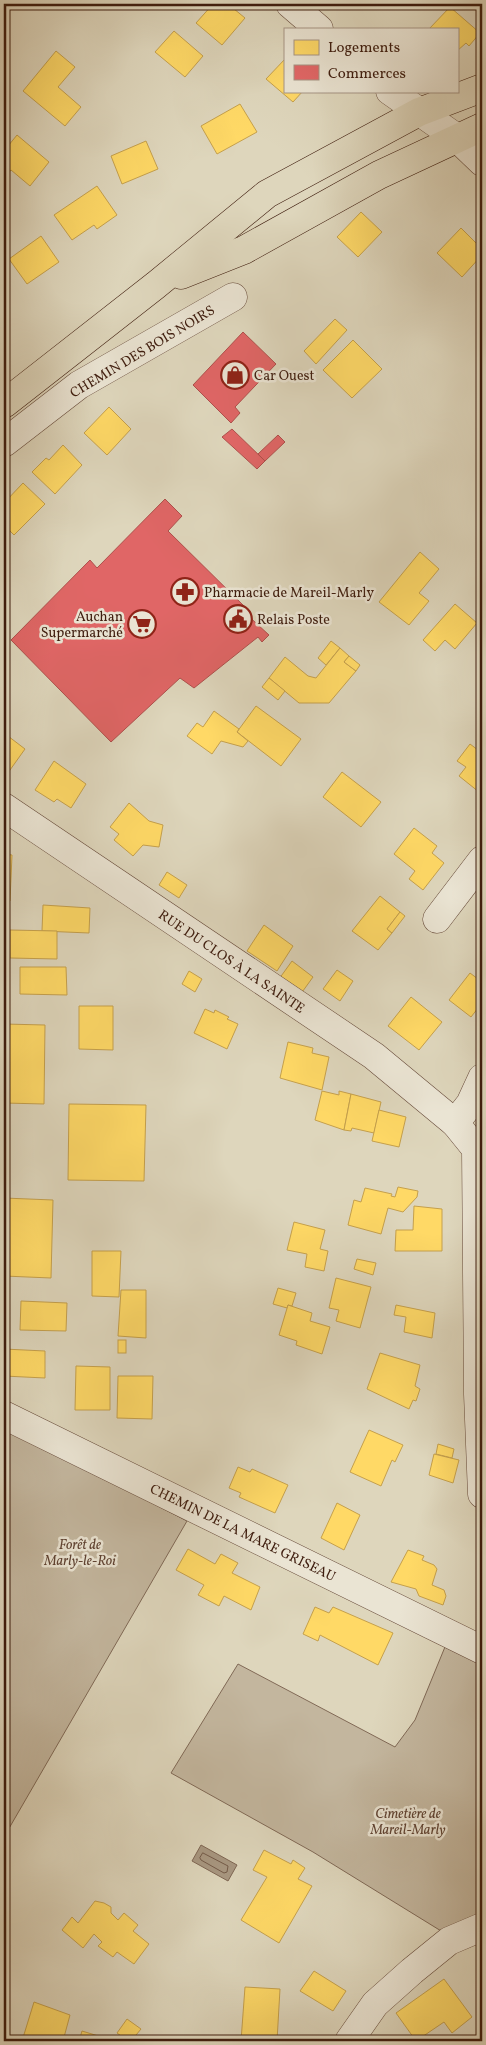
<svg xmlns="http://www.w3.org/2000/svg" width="486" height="2045" viewBox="0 0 486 2045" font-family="Vollkorn,serif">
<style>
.green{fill:#c3b69e;stroke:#806956}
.water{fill:#a89781;stroke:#7e6653}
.homes{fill:#ffd966;stroke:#c5a04c}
.shops{fill:#e06666;stroke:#af504c}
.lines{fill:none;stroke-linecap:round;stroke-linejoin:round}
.shore{stroke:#735a48;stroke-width:1}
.minor-casing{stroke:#664a3a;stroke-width:29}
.primary-casing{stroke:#3e1c0e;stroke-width:29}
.minor{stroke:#eae4d3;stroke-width:28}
.primary{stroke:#ded6bc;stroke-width:28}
.labels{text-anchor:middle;stroke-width:5;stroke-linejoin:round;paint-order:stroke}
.street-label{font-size:14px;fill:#3e1c0e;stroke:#eae4d3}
.poi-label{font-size:14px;fill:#3e1c0e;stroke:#eae4d3;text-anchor:start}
.park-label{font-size:14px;font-style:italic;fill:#5f4232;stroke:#eae4d3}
</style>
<rect width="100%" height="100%" fill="#ded6bc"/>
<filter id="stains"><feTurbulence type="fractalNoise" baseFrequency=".004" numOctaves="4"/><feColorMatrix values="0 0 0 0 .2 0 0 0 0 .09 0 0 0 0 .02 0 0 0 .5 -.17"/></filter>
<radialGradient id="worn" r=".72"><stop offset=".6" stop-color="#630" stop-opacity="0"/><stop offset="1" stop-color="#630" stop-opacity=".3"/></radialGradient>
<g class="green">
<polygon points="4,1425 187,1521 4,1837"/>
<polygon points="447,1642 482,1663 482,1918 446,1934 313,1852 171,1773 238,1664 395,1747 415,1720"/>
</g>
<polygon class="water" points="201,1845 237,1865 228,1881 192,1861"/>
<g class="homes">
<polygon points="4,4 15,4 4,17"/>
<polygon points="213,4 228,4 245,18 222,45 196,23"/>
<polygon points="450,7 480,33 469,46 466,43 457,51 457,29 429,29"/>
<polygon points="174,31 203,56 185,77 155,52"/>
<polygon points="56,51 75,67 58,87 81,107 65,126 23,91"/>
<polygon points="285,59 285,91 303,91 293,102 266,79"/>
<polygon points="240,104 257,132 217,154 201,126"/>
<polygon points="17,135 49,162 30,186 11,170 4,178 4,151"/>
<polygon points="146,141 158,169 122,184 111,156"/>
<polygon points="97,186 117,215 97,229 94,225 72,240 54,215"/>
<polygon points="361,212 382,232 358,257 337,237"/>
<polygon points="461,228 482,249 482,255 462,277 437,253"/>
<polygon points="41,236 59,262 27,284 9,259"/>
<polygon points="335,319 347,330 316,364 304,351"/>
<polygon points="353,340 382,369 352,398 323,370"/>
<polygon points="109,407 131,429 107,455 84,433"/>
<polygon points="63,445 82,465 55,494 32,472 46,458 49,460"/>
<polygon points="23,483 45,504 14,535 4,525 4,503"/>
<polygon points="420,552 439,569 419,593 429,601 409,625 379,602"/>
<polygon points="455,604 477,623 455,649 445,640 435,651 423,640"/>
<polygon points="331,641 340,648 326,665 318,658"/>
<polygon points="340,648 349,656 344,662 356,671 329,703 299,703 269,678 285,657 308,676 316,678"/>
<polygon points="349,656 360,665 356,671 344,662"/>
<polygon points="269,678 285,691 278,700 262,687"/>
<polygon points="256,706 301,739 281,766 237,732"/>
<polygon points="214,711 239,729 237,732 248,741 243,747 221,741 212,754 187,736 197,723 203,727"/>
<polygon points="4,733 25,749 5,777 4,776"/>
<polygon points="470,744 482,753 482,788 479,792 459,776 466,767 457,761"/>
<polygon points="54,761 86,784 71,808 57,799 54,802 35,790"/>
<polygon points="342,772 381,802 361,827 323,797"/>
<polygon points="129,803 149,821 163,825 159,847 143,845 133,856 114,840 119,834 110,827"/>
<polygon points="414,828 437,846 432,853 444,863 423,890 409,879 415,871 394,854"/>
<polygon points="4,854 12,855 10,901 4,900"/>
<polygon points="167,872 187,885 179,898 159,885"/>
<polygon points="380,896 400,912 387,929 392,933 378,950 352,931"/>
<polygon points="43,905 90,908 89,933 42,931"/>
<polygon points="400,912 405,916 392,933 387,929"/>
<polygon points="264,925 293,946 277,971 247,951"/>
<polygon points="10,930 57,931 57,959 10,958"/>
<polygon points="292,961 313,977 300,995 279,979"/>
<polygon points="20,967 66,967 67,995 20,994"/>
<polygon points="337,970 353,981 340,1001 323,989"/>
<polygon points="189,971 202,979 195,992 182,984"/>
<polygon points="470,973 482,982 482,1003 471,1017 449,1000"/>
<polygon points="411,997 442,1022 419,1050 388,1026"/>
<polygon points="79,1006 113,1006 113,1050 79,1049"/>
<polygon points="205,1009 214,1013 215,1010 229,1017 227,1019 238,1024 227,1049 194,1033"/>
<polygon points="4,1024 45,1025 44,1104 4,1103"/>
<polygon points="288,1042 313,1048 312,1053 329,1057 322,1090 280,1078"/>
<polygon points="322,1091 339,1095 339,1091 351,1094 344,1130 315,1120"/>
<polygon points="351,1094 381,1102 374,1133 352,1128 351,1131 344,1130"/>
<polygon points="69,1104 146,1105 144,1181 68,1180"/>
<polygon points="379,1110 406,1117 399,1147 372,1141"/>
<polygon points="398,1187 418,1191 417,1197 403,1212 388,1208 381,1234 348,1225 354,1200 361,1202 365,1188 392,1194 391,1196 395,1197"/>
<polygon points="4,1198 53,1200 51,1278 4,1276"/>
<polygon points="414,1206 442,1209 442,1251 395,1251 396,1230 413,1230"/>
<polygon points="294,1222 325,1230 320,1249 328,1251 324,1271 305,1267 307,1254 287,1250"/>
<polygon points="92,1251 121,1251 119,1297 92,1296"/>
<polygon points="357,1259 376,1263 373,1275 354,1269"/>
<polygon points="336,1278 371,1287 360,1328 336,1321 339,1310 329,1308"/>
<polygon points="278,1288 296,1293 292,1306 288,1305 287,1308 273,1304"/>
<polygon points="121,1290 146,1290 146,1338 118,1336"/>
<polygon points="21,1301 67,1303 66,1331 20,1330"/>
<polygon points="288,1305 312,1313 310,1321 330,1327 322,1354 296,1345 297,1341 279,1335"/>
<polygon points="396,1305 435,1313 432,1338 404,1332 406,1317 394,1315"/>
<rect x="118" y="1340" width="8" height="13"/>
<polygon points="4,1349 45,1351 45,1378 4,1376"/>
<polygon points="380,1353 420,1365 415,1386 420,1389 416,1401 413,1400 409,1409 367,1389"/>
<polygon points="76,1366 110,1367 110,1410 75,1410"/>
<polygon points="118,1376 153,1376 152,1419 117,1418"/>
<polygon points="369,1430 403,1445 395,1462 392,1460 381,1486 350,1472"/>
<polygon points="438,1444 454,1449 452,1458 436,1454"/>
<polygon points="434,1454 459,1460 453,1483 429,1475"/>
<polygon points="238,1467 250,1472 252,1469 288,1485 275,1513 239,1497 241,1493 229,1488"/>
<polygon points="337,1503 360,1515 344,1550 321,1538"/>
<polygon points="188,1549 215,1564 221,1554 238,1563 232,1573 260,1587 251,1610 224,1596 219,1606 198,1595 204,1585 176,1570"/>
<polygon points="408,1550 424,1556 422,1560 434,1565 437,1569 432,1585 444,1590 446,1596 443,1605 419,1596 416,1589 391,1582"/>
<polygon points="315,1607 329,1613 333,1607 393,1633 378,1665 320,1635 318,1641 303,1634"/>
<polygon points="264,1850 291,1864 293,1860 305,1868 298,1879 312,1886 279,1943 241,1920 267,1877 253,1870"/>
<polygon points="95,1901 104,1903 111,1907 111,1913 118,1920 124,1913 138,1925 133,1931 149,1944 134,1964 117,1952 113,1957 98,1946 102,1942 94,1934 83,1948 62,1930 72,1917 78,1923"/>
<polygon points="314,1971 346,1991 333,2011 300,1991"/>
<polygon points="444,1979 472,2017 452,2033 444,2022 416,2041 396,2013"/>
<polygon points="245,1987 280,1989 277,2041 241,2041"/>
<polygon points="34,2002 70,2015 63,2041 22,2041"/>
<polygon points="127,2019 141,2029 131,2041 128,2041 117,2033"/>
<polygon points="82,2031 105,2038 104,2041 79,2041"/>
</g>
<g class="shops">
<polygon points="243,332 276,364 235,407 240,413 231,423 193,385"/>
<polygon points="232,429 265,461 257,469 222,437"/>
<polygon points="278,435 285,442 265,461 258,454"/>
<polygon points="165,499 182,516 168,531 246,608 244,612 269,635 262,642 258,637 194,688 180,678 111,742 11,640 90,560 97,568"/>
</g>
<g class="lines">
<polygon class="shore" points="203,1853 228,1866 227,1872 224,1873 201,1860 200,1858"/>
<defs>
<g id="minor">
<polyline points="290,4 319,29"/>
<polyline points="390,91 457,138 482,162"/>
<polyline points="4,443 79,385 233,297"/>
<polyline points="4,807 374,1056 455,1123 476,1149 478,1394 482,1494"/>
<polyline points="437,919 482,860"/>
<polyline points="455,1123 470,1104 482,1078"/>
<polyline points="4,1415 482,1650"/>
<polyline points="349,2041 375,2004 412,1971 449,1941 482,1927"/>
</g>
<g id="primary">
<polyline points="181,275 244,250 379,175 482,127"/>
<polyline points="4,404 156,285 267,194 419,112 482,88"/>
</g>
</defs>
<use href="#minor" class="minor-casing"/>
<use href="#primary" class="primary-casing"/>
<use href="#minor" class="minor"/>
<use href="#primary" class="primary"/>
</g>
<defs>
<symbol id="shop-ring" viewBox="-11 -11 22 22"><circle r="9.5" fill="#eae4d3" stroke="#8f2418" stroke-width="1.5"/><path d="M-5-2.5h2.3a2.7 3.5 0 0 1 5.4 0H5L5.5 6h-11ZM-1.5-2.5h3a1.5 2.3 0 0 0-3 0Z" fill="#8f2418"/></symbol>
<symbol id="pharmacy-ring" viewBox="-11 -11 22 22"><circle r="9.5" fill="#eae4d3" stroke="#8f2418" stroke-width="1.5"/><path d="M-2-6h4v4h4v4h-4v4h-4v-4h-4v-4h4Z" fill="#8f2418"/></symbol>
<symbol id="civic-ring" viewBox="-11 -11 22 22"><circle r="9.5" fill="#eae4d3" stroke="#8f2418" stroke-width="1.5"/><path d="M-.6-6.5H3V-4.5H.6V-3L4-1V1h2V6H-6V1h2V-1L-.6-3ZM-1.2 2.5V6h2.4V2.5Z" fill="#8f2418"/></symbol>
<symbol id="supermarket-ring" viewBox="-11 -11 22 22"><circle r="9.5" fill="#eae4d3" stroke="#8f2418" stroke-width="1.5"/><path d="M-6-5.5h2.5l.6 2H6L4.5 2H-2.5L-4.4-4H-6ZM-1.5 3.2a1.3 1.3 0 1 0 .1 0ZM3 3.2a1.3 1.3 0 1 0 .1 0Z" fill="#8f2418"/></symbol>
</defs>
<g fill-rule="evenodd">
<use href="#shop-ring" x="219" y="359" width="32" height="32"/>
<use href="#pharmacy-ring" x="169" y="576" width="32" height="32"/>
<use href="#civic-ring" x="222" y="603" width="32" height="32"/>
<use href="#supermarket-ring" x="126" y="608" width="32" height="32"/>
</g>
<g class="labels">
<g class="street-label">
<text transform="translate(142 351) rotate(-31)" y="5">CHEMIN DES BOIS NOIRS</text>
<text transform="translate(232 961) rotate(34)" y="5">RUE DU CLOS À LA SAINTE</text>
<text transform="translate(243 1532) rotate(26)" y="5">CHEMIN DE LA MARE GRISEAU</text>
</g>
<g class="poi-label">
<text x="254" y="380">Car Ouest</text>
<text x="204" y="597">Pharmacie de Mareil-Marly</text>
<text x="123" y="621" text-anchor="end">Auchan<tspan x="123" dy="16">Supermarché</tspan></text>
<text x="257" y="624">Relais Poste</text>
</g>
<g class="park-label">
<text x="80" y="1549">Forêt de<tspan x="80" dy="16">Marly-le-Roi</tspan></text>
<text x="408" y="1818">Cimetière de<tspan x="408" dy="16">Mareil-Marly</tspan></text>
</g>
</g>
<rect width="486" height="2045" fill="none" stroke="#ded6bc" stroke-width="20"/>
<rect x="5" y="5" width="476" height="2035" fill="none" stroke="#3e1c0e" stroke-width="2.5"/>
<rect x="10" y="10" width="466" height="2025" fill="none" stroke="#3e1c0e"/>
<rect x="284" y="28" width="175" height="65" fill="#eae4d3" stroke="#a59484"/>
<rect x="294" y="40" width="25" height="15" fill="#ffd966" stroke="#a59484"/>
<text x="328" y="52" font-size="15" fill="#3e1c0e">Logements</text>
<rect x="294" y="65" width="25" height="15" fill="#e06666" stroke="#a59484"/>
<text x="328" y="78" font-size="15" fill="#3e1c0e">Commerces</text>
<rect width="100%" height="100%" filter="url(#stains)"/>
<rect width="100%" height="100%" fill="url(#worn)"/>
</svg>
